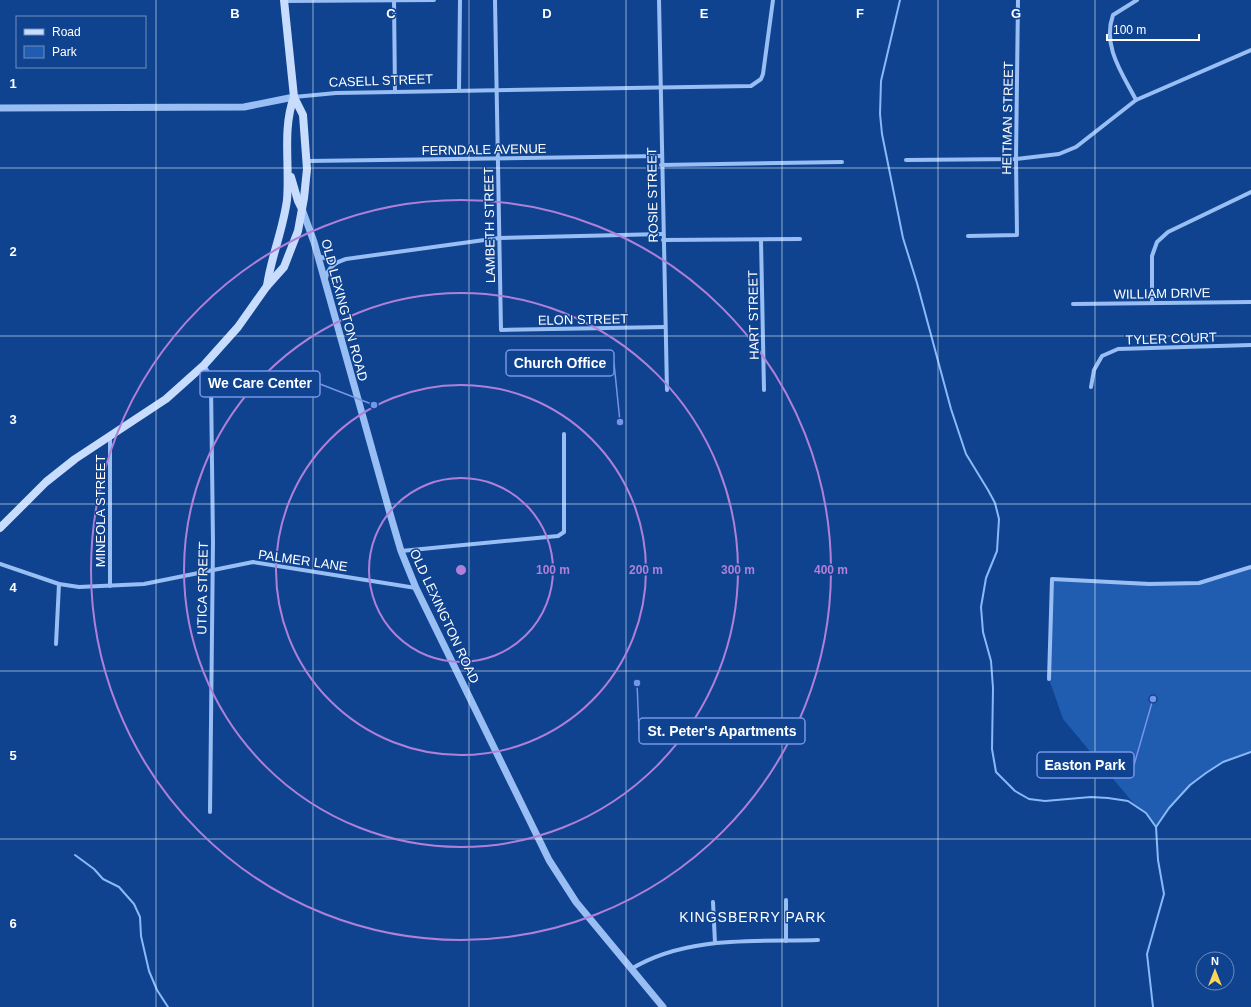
<svg xmlns="http://www.w3.org/2000/svg" width="1251" height="1007" viewBox="0 0 1251 1007" font-family="Arial,sans-serif">
<style>
.green{fill:#205cb0}
.lines{fill:none;stroke-linecap:round;stroke-linejoin:round}
.stream{stroke:#89b9f7;stroke-width:2}
.minor{stroke:#98bef4;stroke-width:4}
.tertiary{stroke:#98bef4;stroke-width:7}
.secondary{stroke:#c8ddfd;stroke-width:8}
.grid{fill:none;stroke:#fff;stroke-width:1;stroke-opacity:0.55}
.ring{fill:none;stroke:#b080d9;stroke-width:2}
.labels{text-anchor:middle;stroke-width:3;stroke-linejoin:round;paint-order:stroke}
.street-label{font-size:13px;fill:#fff;stroke:#0f4390}
.neighbourhood-label{font-size:14px;letter-spacing:1px;fill:#fff;stroke:#0f4390}
.grid-label{font-size:13px;text-anchor:middle;font-weight:bold;fill:#fff;stroke:#0f4390;stroke-width:3;stroke-linejoin:round;paint-order:stroke}
.centre{fill:#b080d9;stroke:#0f4390;stroke-width:2}
.ring-label{font-size:12px;text-anchor:middle;font-weight:bold;fill:#b080d9;stroke:#0f4390;stroke-width:3;stroke-linejoin:round;paint-order:stroke}
.leader{fill:none;stroke:#7795e8;stroke-width:1.5}
.callout-dot{fill:#7795e8;stroke:#0f4390;stroke-width:1.5}
.callout{fill:#0f4390;stroke:#7795e8;stroke-width:1.5}
.callout-label{font-size:14px;text-anchor:middle;font-weight:bold;fill:#fff}
</style>
<rect width="100%" height="100%" fill="#0f4390"/>
<path class="green" d="M1251 567V752C1218 760 1192 782 1170 807 1165 813 1161 821 1156 827L1146 813 1135 805 1063 719 1049 679 1052 579 1199 583Z"/>
<g class="lines">
<g class="stream">
<polyline points="900,0 881,81 880,114 882,134 903,238 917,283 951,409 966,454 988,490 995,503 999,519 997,551 986,578 981,607 983,632 991,661 993,688 992,749 996,772 1015,791 1029,799 1045,801 1091,797 1108,798 1128,801 1146,813 1156,827"/>
<polyline points="75,855 94,869 103,879 119,887 134,904 140,917 141,936 149,971 157,990 168,1007"/>
<polyline points="1153,1007 1147,954 1164,894 1158,860 1156,827 1169,808 1190,785 1206,773 1223,762 1251,752"/>
</g>
<g class="minor">
<polyline points="495,0 501,330 665,327"/>
<polyline points="659,0 667,390"/>
<polyline points="284,1 434,0"/>
<polyline points="394,1 395,92"/>
<polyline points="459,90 460,0"/>
<polyline points="294,97 336,93 751,86 761,79 763,74 773,0"/>
<path d="M1136 100C1122 73 1102 46 1113 15L1137 0"/>
<polyline points="906,160 1016,159 1059,154 1076,147 1136,100 1251,50"/>
<polyline points="307,161 661,156"/>
<polyline points="661,165 842,162"/>
<polyline points="968,236 1017,235 1016,159 1018,0"/>
<polyline points="663,240 800,239"/>
<polyline points="761,240 764,390"/>
<polyline points="318,256 337,262"/>
<path d="M326 279C327 268 336 262 346 259L499 238 663 234"/>
<polyline points="1152,303 1152,256 1157,242 1168,232 1251,192"/>
<polyline points="1073,304 1251,302"/>
<polyline points="204,365 209,374 211,385 213,542 210,812"/>
<polyline points="1091,387 1094,370 1102,356 1118,349 1251,345"/>
<polyline points="110,436 110,586"/>
<polyline points="401,551 558,536 564,532 564,434"/>
<polyline points="0,564 59,584 79,587 144,584 253,562 416,588"/>
<polyline points="56,644 59,584"/>
<polyline points="1049,679 1052,579 1149,584 1199,583 1251,567"/>
<polyline points="713,902 715,943"/>
<polyline points="786,941 786,900"/>
<path d="M631 969C687 935 756 942 818 940"/>
</g>
<g class="tertiary">
<polyline points="0,108 244,107 294,97"/>
<polyline points="302,209 314,242 391,517 401,551 416,588 549,860 576,902 663,1007"/>
</g>
<g class="secondary">
<polyline points="291,177 298,201 302,209"/>
<path d="M267 286C271 257 283 230 287 200 290 166 282 129 294 97"/>
<polyline points="0,528 46,482 75,459 166,399 204,365 238,327 267,286 284,267 298,231 304,198 307,169 303,115 294,97 284,0"/>
</g>
</g>
<path class="grid" d="M156 0V1007M313 0V1007M469 0V1007M626 0V1007M782 0V1007M938 0V1007M1095 0V1007M0 168H1251M0 336H1251M0 504H1251M0 671H1251M0 839H1251"/>
<g class="ring">
<circle cx="461" cy="570" r="92"/>
<circle cx="461" cy="570" r="185"/>
<circle cx="461" cy="570" r="277"/>
<circle cx="461" cy="570" r="370"/>
</g>
<g class="labels">
<g class="street-label">
<text transform="translate(381 80) rotate(-2)" y="5">CASELL STREET</text>
<text transform="translate(1007 118) rotate(-89)" y="5">HEITMAN STREET</text>
<text transform="translate(484 149) rotate(-1)" y="5">FERNDALE AVENUE</text>
<text transform="translate(652 195) rotate(-91)" y="5">ROSIE STREET</text>
<text transform="translate(489 225) rotate(-91)" y="5">LAMBETH STREET</text>
<text transform="translate(1162 293) rotate(-1)" y="5">WILLIAM DRIVE</text>
<text transform="translate(345 310) rotate(75)" y="5">OLD LEXINGTON ROAD</text>
<text transform="translate(753 315) rotate(-91)" y="5">HART STREET</text>
<text transform="translate(583 319) rotate(-1)" y="5">ELON STREET</text>
<text transform="translate(1171 338) rotate(-2)" y="5">TYLER COURT</text>
<text transform="translate(100 511) rotate(-90)" y="5">MINEOLA STREET</text>
<text transform="translate(303 560) rotate(8)" y="5">PALMER LANE</text>
<text transform="translate(202 588) rotate(-89)" y="5">UTICA STREET</text>
<text transform="translate(445 616) rotate(65)" y="5">OLD LEXINGTON ROAD</text>
</g>
<g class="neighbourhood-label">
<text x="753" y="922">KINGSBERRY PARK</text>
</g>
</g>
<g class="grid-label">
<text x="235" y="18">B</text>
<text x="391" y="18">C</text>
<text x="547" y="18">D</text>
<text x="704" y="18">E</text>
<text x="860" y="18">F</text>
<text x="1016" y="18">G</text>
<text x="13" y="88">1</text>
<text x="13" y="256">2</text>
<text x="13" y="424">3</text>
<text x="13" y="592">4</text>
<text x="13" y="760">5</text>
<text x="13" y="928">6</text>
</g>
<circle cx="461" cy="570" r="6" class="centre"/>
<g class="ring-label">
<text x="553" y="574">100 m</text>
<text x="646" y="574">200 m</text>
<text x="738" y="574">300 m</text>
<text x="831" y="574">400 m</text>
</g>
<path class="leader" d="M620 422L614 363M374 405L320 384M637 683L639 731M1153 699L1134 765"/>
<g class="callout-dot">
<circle cx="620" cy="422" r="4"/>
<circle cx="374" cy="405" r="4"/>
<circle cx="637" cy="683" r="4"/>
<circle cx="1153" cy="699" r="4"/>
</g>
<g class="callout">
<rect x="506" y="350" width="108" height="26" rx="4"/>
<rect x="200" y="371" width="120" height="26" rx="4"/>
<rect x="639" y="718" width="166" height="26" rx="4"/>
<rect x="1037" y="752" width="97" height="26" rx="4"/>
</g>
<g class="callout-label">
<text x="560" y="368">Church Office</text>
<text x="260" y="388">We Care Center</text>
<text x="722" y="736">St. Peter's Apartments</text>
<text x="1085" y="770">Easton Park</text>
</g>
<rect x="16" y="16" width="130" height="52" fill="#0f4390" stroke="#6f8ebc"/>
<rect x="24" y="29" width="20" height="6" fill="#c8ddfd" stroke="#6f8ebc"/>
<text x="52" y="36" font-size="12" fill="#ffffff">Road</text>
<rect x="24" y="46" width="20" height="12" fill="#205cb0" stroke="#6f8ebc"/>
<text x="52" y="56" font-size="12" fill="#ffffff">Park</text>
<g transform="translate(1215 971)"><circle r="19" fill="#0f4390" stroke="#6f8ebc"/>
<path d="M0-3L7 15L0 10L-7 15Z" fill="#ffd65b"/>
<text y="-6" font-size="11" font-weight="bold" text-anchor="middle" fill="#ffffff">N</text>
</g>
<path d="M1107 34v6h92v-6" fill="none" stroke="#ffffff" stroke-width="2"/>
<text x="1113" y="34" font-size="12" fill="#ffffff" stroke="#0f4390" stroke-width="3" paint-order="stroke">100 m</text>
</svg>
